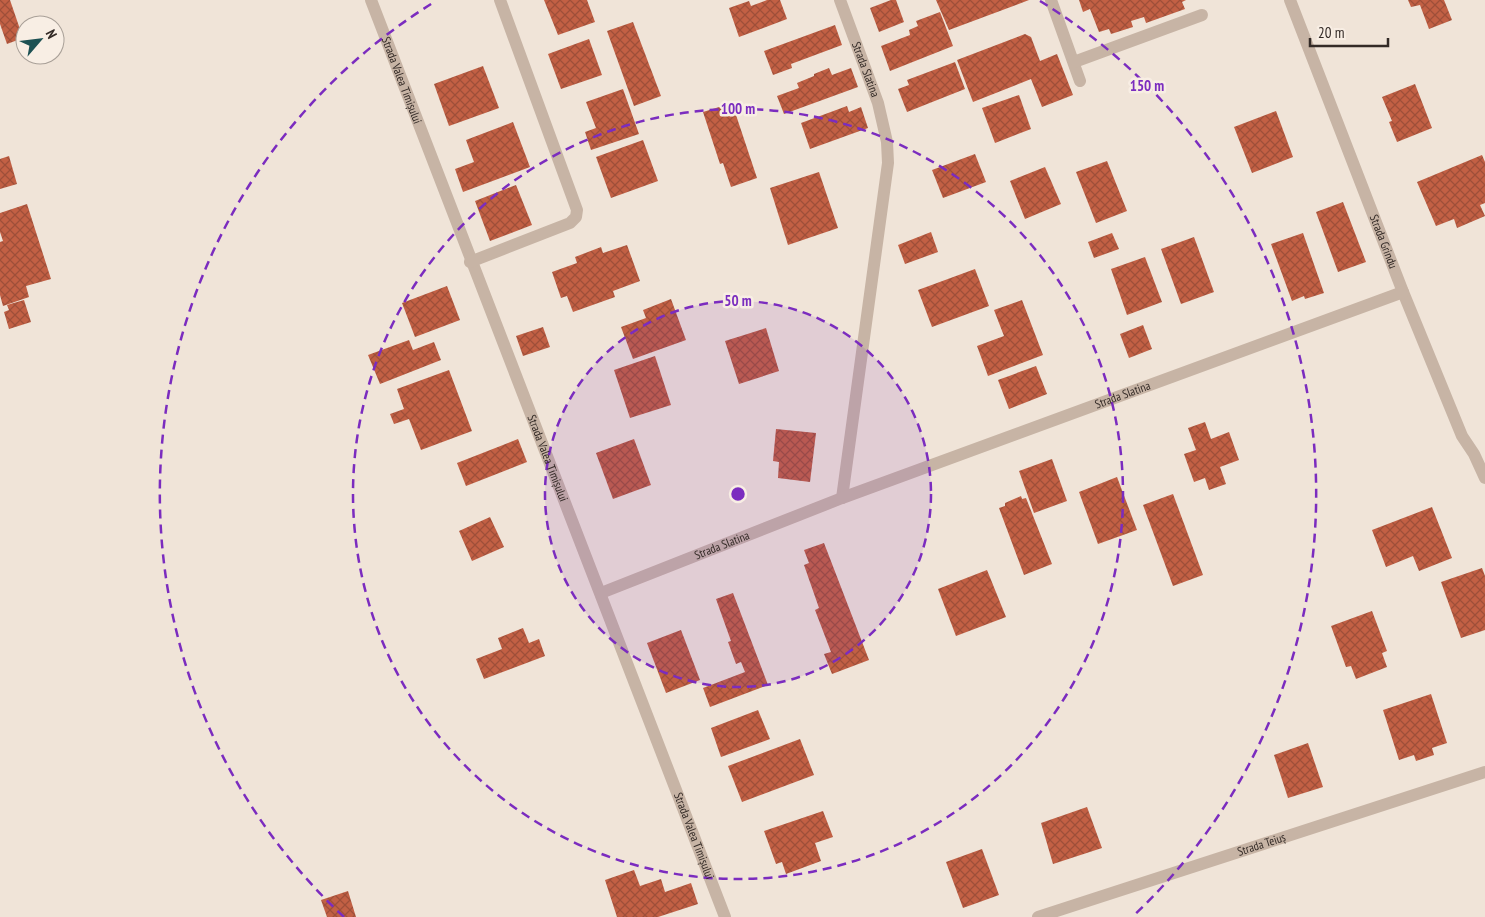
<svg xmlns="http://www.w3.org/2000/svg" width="1485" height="917" viewBox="0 0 1485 917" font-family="'PT Sans Narrow',sans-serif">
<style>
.building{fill:url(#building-cross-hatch)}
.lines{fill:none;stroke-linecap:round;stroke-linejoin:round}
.minor{stroke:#c7b4a5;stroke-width:12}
.ring{fill:none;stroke:#7b2cbf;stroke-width:2.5;stroke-dasharray:9 6}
.labels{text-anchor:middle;stroke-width:5;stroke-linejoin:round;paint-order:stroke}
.street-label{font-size:12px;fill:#332a26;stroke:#f8eee4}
.centre{fill:#7b2cbf;stroke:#f8eee4;stroke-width:2.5}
.ring-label{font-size:15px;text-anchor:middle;font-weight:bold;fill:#7b2cbf;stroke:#f8eee4;stroke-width:5;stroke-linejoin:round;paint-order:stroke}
</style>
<defs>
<pattern id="building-cross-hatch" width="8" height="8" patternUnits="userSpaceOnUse" patternTransform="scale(1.25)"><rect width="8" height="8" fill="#c26044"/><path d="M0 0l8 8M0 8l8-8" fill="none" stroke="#9e4f39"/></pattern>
</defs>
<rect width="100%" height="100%" fill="#f0e4d8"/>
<g class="building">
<polygon points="0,0 10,0 23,38 7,44 0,24"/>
<polygon points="544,0 587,0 595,22 558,35"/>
<polygon points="767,0 780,0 787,19 739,37 729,8 749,1 751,6"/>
<polygon points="891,0 896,0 904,22 879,32 870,8"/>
<polygon points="936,0 1029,0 949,30"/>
<polygon points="1079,0 1186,0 1182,2 1185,9 1146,23 1144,17 1131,21 1133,27 1111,34 1109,29 1099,32 1090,9 1083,12"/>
<polygon points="1408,0 1444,0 1452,20 1429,29 1420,5 1411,7"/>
<polygon points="940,12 953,46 890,71 881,46 910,35 909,30 918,26 916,21"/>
<polygon points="633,22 661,96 634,106 607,31"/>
<polygon points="835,25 842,45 791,64 792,68 773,75 764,51"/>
<polygon points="1025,34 1031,37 1040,61 1057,54 1073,95 1042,107 1031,79 973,102 957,60"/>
<polygon points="589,39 602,75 561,89 548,54"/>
<polygon points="955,62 965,89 907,112 898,89 909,85 907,80"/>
<polygon points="483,66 499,108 449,126 434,84"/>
<polygon points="829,68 832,75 851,68 858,87 784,114 777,96 799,88 797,83 814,76 814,74"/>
<polygon points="1415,84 1432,128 1397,142 1389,122 1392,121 1382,97"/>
<polygon points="623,89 639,134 591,150 585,132 596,128 586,102"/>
<polygon points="1019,95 1031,129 995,143 982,108"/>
<polygon points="732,103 757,178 731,187 723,163 720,164 703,112"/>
<polygon points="847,106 849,112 861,107 868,128 810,149 801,123"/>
<polygon points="1276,111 1293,157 1252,173 1234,127"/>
<polygon points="513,122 530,167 463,192 455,169 474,162 466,140"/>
<polygon points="643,140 658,181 611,198 596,157"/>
<polygon points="975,154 986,182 943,198 932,170"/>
<polygon points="1482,155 1485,162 1485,203 1480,205 1485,216 1457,228 1454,219 1436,226 1417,182"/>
<polygon points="9,156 17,184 0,189 0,159"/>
<polygon points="1107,161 1127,211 1096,223 1076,172"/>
<polygon points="1045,167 1061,204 1025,219 1010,181"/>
<polygon points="819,172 838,228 788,245 770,188"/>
<polygon points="516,185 532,225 490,241 475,201"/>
<polygon points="1343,202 1366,262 1338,272 1316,212"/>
<polygon points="27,204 51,279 26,286 29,297 3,306 0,295 0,242 3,241 0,232 0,213"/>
<polygon points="931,232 938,252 905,264 898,245"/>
<polygon points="1112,233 1119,249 1094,258 1088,242"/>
<polygon points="1303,233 1324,293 1305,299 1304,296 1292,301 1271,244"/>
<polygon points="1194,237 1214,292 1181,304 1161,249"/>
<polygon points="627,245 640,281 613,291 615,297 573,312 567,296 561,298 552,272 577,263 575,257 601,247 603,253"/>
<polygon points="1145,257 1162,302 1127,315 1111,269"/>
<polygon points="975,269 989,306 932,327 918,290"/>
<polygon points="447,286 460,320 415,337 402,303"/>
<polygon points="671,299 686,340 633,359 621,327 646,318 643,310"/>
<polygon points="24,300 31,322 9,329 4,312 9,310 7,305"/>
<polygon points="1022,300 1043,355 988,376 977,346 1004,336 994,310"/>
<polygon points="1143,325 1152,349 1129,358 1120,334"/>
<polygon points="543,327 550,347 523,356 516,336"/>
<polygon points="766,328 779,371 739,384 725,341"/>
<polygon points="409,340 413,350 434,342 441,360 380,384 368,355"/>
<polygon points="655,356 671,405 630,418 614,370"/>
<polygon points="1036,366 1047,394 1009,409 998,380"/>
<polygon points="449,370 472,431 421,450 409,419 394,424 390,414 404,409 397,389"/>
<polygon points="1205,422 1211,439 1229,432 1239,460 1220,467 1226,484 1209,490 1205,478 1194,482 1184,454 1196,450 1188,428"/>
<polygon points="776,429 816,433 810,482 778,478 779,462 773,461"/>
<polygon points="518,439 527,462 466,486 457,463"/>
<polygon points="634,439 651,485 613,499 596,453"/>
<polygon points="1052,459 1067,501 1034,513 1019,471"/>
<polygon points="1117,477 1137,530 1098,544 1079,492"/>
<polygon points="1173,494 1203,575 1173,586 1143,505"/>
<polygon points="1021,496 1022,499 1026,498 1052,564 1024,575 999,508 1005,506 1005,503"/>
<polygon points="1432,507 1452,558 1419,571 1413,556 1386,567 1372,530"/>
<polygon points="490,517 504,547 472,561 459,531"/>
<polygon points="824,543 869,660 832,674 824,654 831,652 815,610 819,608 804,565 809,563 804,550"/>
<polygon points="1482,568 1485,576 1485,630 1461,638 1441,582"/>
<polygon points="987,570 1006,617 956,636 938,589"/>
<polygon points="733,593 768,685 710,707 703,688 745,672 741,662 736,664 728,642 731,641 716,599"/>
<polygon points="1372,611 1387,651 1382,653 1387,667 1356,679 1351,666 1346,667 1331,626"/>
<polygon points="523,628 529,643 539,639 545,656 484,679 476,659 502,649 498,638"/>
<polygon points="681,630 700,680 666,693 647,643"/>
<polygon points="1431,694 1447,743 1432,748 1434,755 1416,761 1414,755 1399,760 1383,710"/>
<polygon points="758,710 770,739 721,757 711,728"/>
<polygon points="800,739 814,775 742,802 728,766"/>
<polygon points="1308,743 1323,787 1288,798 1274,755"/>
<polygon points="1087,807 1102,848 1053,864 1041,823"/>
<polygon points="823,811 833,837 815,843 821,861 786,874 782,862 776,864 764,831"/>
<polygon points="982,849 999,895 963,908 946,862"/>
<polygon points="634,870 640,886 661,879 665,892 691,883 698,904 658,917 617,917 605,880"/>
<polygon points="348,891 356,917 327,917 321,900"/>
</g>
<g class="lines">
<g class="minor">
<path id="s1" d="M371 0C487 306 608 611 725 917"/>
<path id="s2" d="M840 0 878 103 887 142 888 163 842 498"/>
<polyline points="1051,0 1080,81"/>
<path id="s3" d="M1290 0 1403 292 1462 436 1474 454 1485 478"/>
<polyline points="1074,62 1202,15"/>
<polyline points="470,262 570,223 576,217 577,210 500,0"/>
<path id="s4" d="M601 593 842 498 1403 292"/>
<path id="s5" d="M1038 917 1485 772"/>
</g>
</g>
<circle cx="738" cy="494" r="193" fill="#7b2cbf" fill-opacity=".12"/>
<g class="ring">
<circle cx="738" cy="494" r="193"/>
<circle cx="738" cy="494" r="385"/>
<path d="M344 917A578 578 0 0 1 436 1M1040 1A578 578 0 0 1 1132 917"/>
</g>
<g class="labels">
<g class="street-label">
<text dy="4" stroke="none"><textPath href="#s2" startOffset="74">Strada Slatina</textPath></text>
<text dy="4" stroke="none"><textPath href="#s1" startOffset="86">Strada Valea Timișului</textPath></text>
<text dy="4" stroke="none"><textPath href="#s3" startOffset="259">Strada Grindu</textPath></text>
<text dy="4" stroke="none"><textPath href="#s4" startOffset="558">Strada Slatina</textPath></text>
<text dy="4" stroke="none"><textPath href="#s1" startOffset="491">Strada Valea Timișului</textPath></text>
<text dy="4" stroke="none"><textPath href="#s4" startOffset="130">Strada Slatina</textPath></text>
<text dy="4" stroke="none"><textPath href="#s1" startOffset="896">Strada Valea Timișului</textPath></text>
<text dy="4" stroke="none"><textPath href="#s5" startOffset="235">Strada Teiuș</textPath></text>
</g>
</g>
<circle cx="738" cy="494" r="8" class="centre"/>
<g class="ring-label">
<text x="1147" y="91">150 m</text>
<text x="738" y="114">100 m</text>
<text x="738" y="306">50 m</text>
</g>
<g transform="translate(40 40) rotate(62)"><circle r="24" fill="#f8eee4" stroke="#a9a098"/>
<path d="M0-4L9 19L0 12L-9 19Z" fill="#1d5153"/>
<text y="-8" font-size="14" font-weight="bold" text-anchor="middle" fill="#332a26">N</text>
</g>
<path d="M1310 38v8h78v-8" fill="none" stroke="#332a26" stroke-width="2.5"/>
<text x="1318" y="38" font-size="15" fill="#332a26" stroke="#f8eee4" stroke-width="4" paint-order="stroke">20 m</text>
</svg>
